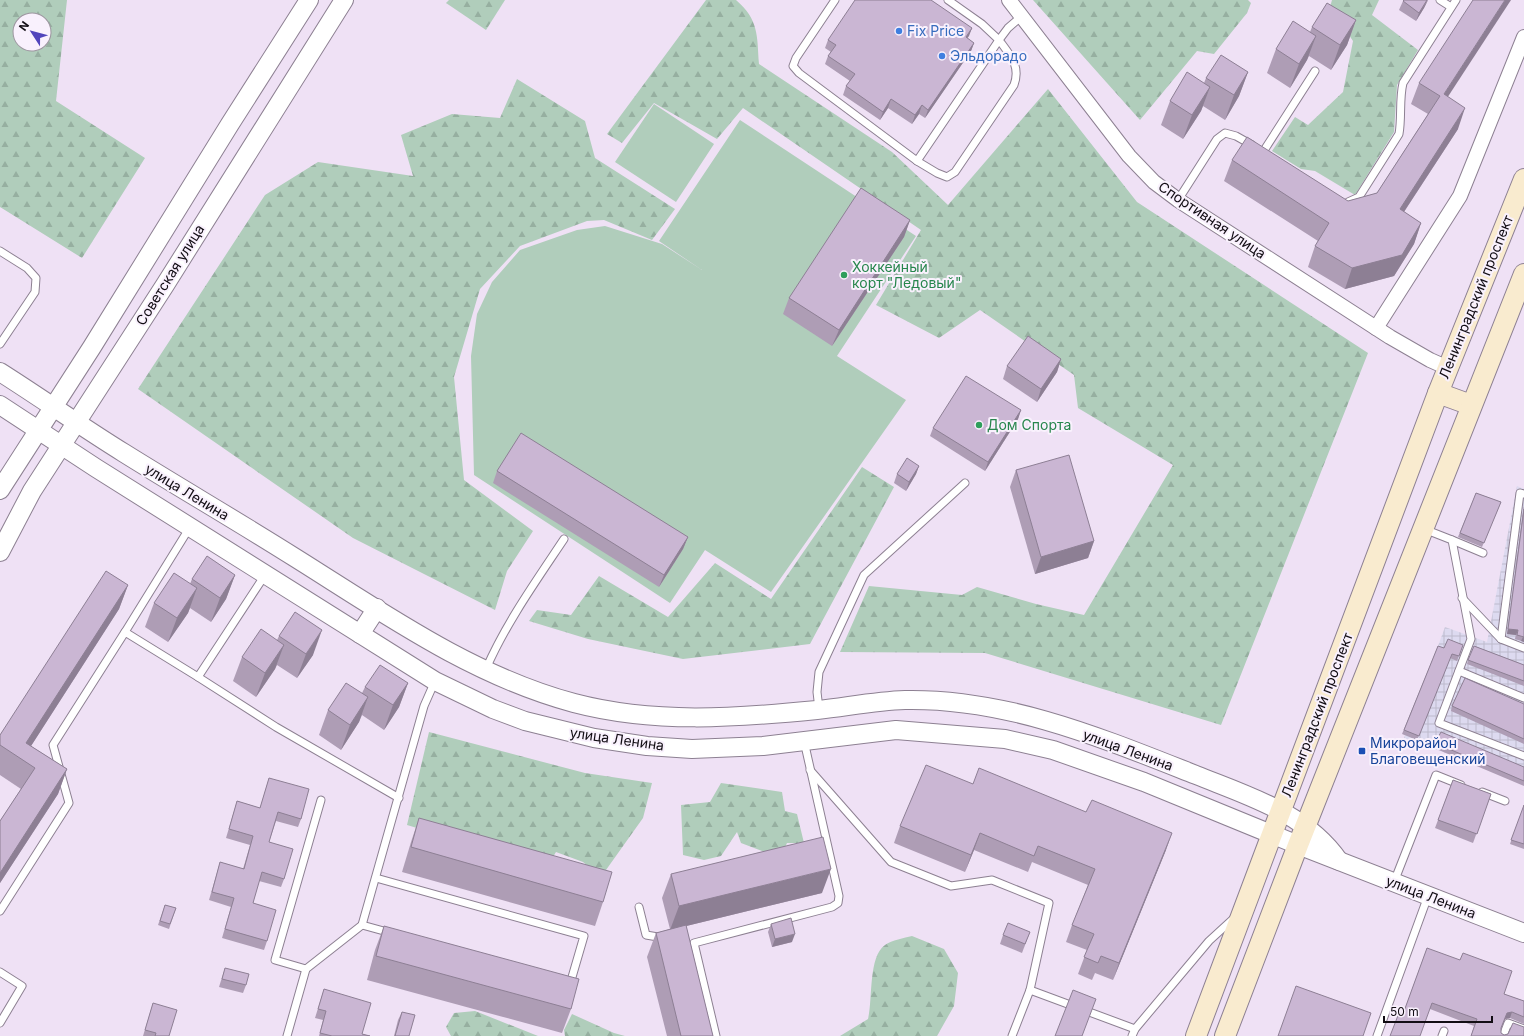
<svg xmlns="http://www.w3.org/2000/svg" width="1524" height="1036" viewBox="0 0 1524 1036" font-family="Inter,sans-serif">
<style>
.industrial{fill:url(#industrial-grid)}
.forest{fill:url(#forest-firs);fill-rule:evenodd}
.garden{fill:#b0cdbb}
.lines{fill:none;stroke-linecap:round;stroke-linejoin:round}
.service-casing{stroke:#8d8092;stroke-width:9}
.minor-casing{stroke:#8d8092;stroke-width:16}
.tertiary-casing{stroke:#8d8092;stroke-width:20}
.secondary-casing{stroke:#8d8092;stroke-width:22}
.service{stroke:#fff;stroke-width:7}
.minor{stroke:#fff;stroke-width:14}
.tertiary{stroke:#fff;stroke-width:18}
.secondary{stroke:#f9ebcf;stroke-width:20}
.wall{fill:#ae9db5}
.shaded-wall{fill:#8d7f94}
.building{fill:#cab6d3;stroke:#8d7f94}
.shop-dot{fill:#3f7fe0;stroke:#f9f1fd;stroke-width:1.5}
.leisure-dot{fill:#2e9e5b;stroke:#f9f1fd;stroke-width:1.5}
.transit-dot{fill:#1a4fb4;stroke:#f9f1fd;stroke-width:1.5}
.labels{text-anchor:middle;stroke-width:4;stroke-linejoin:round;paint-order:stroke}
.shop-label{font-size:14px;fill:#366cbe;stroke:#f9f1fd;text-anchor:start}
.street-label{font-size:14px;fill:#120d14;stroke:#f9f1fd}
.leisure-label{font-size:14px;fill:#27864d;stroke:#f9f1fd;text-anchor:start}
.transit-label{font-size:14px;fill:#164399;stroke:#f9f1fd;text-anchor:start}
</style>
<defs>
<pattern id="industrial-grid" width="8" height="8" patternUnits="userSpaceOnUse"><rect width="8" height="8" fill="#dddaf0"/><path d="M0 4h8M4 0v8" fill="none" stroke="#bdbacd"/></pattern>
<pattern id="forest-firs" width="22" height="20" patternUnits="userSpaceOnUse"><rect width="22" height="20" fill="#b0cdbb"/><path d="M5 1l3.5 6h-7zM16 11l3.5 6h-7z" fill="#96afa0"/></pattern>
</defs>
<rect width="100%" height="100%" fill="#efe1f5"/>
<polygon class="industrial" points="1517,486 1524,489 1524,781 1404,738 1445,627 1487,642"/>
<g class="forest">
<path d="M0 0H67L56 101 145 158 82 258 0 207ZM20 20H44V44H20Z"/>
<polygon points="449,0 505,0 486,30 446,3"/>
<path d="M706 0H736C759 20 757 35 759 64L892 152 948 205 1048 89 1137 202 1368 353 1221 725 985 653 840 652 869 586 962 595 977 587 1036 604 1084 615 1173 465 1078 408 1074 375 980 310 939 338 876 305 921 230 743 108 717 139 654 103 622 143 607 134Z"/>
<polygon points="1033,0 1248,0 1251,3 1247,13 1214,54 1197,51 1140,120"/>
<polygon points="1332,0 1379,0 1372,15 1418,50 1397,85 1394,132 1355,195 1315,171 1301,169 1272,151 1295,117 1308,125 1343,92 1353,41 1330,7"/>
<polygon points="517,79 585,121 595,158 675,209 652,240 604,220 587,221 520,246 480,289 454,377 464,480 533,531 507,571 495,610 353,538 138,389 265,195 318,162 413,176 401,135 452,114 500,118"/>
<polygon points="862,467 894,487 810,644 683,659 588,639 529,621 537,610 571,615 599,576 668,617 715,563 771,599"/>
<polygon points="429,732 585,773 652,783 643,818 601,877 583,862 556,852 547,867 407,825"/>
<polygon points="721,783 782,792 785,811 797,814 804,843 787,843 780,858 741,843 737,832 721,856 704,860 683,855 681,805 710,802"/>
<path d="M912 936 944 949 958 973 954 1006 937 1036H840L868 1019C873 999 868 957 885 945 892 940 904 938 912 936Z"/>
<polygon points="475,1011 538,1036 451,1036 446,1027 454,1013"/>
<polygon points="572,1014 614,1033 625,1036 565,1036 564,1030"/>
</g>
<g class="garden">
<polygon points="654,104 714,144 676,202 615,162"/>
<polygon points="740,120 916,236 837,356 906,400 771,592 705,550 670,603 474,475 471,356 477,314 492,282 520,250 577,230 605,226 662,244 702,270 659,241"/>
</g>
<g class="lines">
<defs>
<g id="service">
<path d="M835 0 796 58 793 66 799 73 917 161 937 173 947 177 955 172 1014 85C1021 66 1010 55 999 40L1008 28 1022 16"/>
<polyline points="1440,0 1451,7"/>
<polyline points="1263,152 1315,71"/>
<polyline points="917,161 999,40 982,24 948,0"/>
<polyline points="1178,200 1217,139 1225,133 1236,136 1252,145"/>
<path d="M1348 202 1359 197 1399 134C1402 117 1399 100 1403 83L1456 0"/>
<polyline points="0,251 27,268 36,278 35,292 0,344"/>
<polyline points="1424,529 1452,540 1471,639 1439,723 1524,756"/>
<polyline points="1452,540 1483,553"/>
<polyline points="1462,598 1501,639 1524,648"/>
<polyline points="125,632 190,527"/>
<polyline points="1501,639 1520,493 1524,494"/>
<path d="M486 669C506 623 536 581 564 539"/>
<polyline points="1459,671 1524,698"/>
<polyline points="198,677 276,727 399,798"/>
<polyline points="819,709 817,692 819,672 864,575 965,483"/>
<polyline points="810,770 891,862 951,886 992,880 1049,903 1030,990 1135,1029"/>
<polyline points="1482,792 1505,801"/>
<polyline points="376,878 584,936 570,984"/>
<polyline points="1394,882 1436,775 1461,785"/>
<polyline points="639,907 646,935 664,938"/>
<polyline points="0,911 69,803 53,745 125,632 198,677 265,575"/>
<polyline points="362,925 391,933"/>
<polyline points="306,969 275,960 321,800"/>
<polyline points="0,972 22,986 0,1023"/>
<polyline points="287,1036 306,969 362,925 424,706 435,681"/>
<polyline points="716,1036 694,943 832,907 838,903 839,896 804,741"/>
<polyline points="1012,1036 1030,990"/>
<polyline points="1132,1036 1135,1029 1209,941 1233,919"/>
<polyline points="1377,1036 1428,896"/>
<polyline points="1442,1036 1444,1031"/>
<polyline points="1503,1036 1508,1023 1524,1029"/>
</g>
<g id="minor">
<polyline points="1009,0 1129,156 1154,182 1178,200 1390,337 1430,360 1448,368"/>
<polyline points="1376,328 1460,196 1524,37"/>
</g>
<g id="tertiary">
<path d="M0 372C41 398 82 427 124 453 180 488 237 521 294 557 382 612 472 676 574 703 654 724 735 718 817 710 846 707 875 701 905 700 1007 698 1102 738 1196 775 1248 796 1306 813 1339 861"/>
<polyline points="0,405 96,468 435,681 493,709 525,721 594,738 647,746 692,749 763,746 896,730 1005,739 1053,750 1144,782 1298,845 1524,933"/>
<polyline points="0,490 92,347 230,124 309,0"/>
<polyline points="0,552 32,491 165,285 344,0"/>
<polyline points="360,634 377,608"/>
</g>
<g id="secondary">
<polyline points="1438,393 1471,405"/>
<polyline points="1196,1036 1438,393 1524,179"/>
<polyline points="1225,1036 1298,845 1524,274"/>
</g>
</defs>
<use href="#service" class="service-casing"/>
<use href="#minor" class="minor-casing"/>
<use href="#tertiary" class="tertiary-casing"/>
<use href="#secondary" class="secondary-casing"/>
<use href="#service" class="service"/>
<use href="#minor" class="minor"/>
<use href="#tertiary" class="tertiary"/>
<use href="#secondary" class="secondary"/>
</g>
<g class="wall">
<polygon points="1428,0 1424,8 1416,21 1399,10 1403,1"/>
<polygon points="1356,20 1347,45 1331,70 1309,56 1307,60 1290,88 1267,73 1276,49 1310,32 1312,27"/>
<polygon points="972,28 967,38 974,43 971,51 925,118 919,114 912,124 888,108 880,120 843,95 846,86 850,81 825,64 828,56 831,52 825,48 828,40"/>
<polygon points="1248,72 1239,96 1225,120 1203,106 1201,111 1183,139 1161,125 1170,101 1204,83 1206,78"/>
<polygon points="1419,83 1448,97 1458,129 1404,212 1421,223 1414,244 1394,276 1345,289 1308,267 1315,246 1318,241 1224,181 1232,160 1348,201 1377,193 1428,114 1411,104"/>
<polygon points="910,220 904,237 832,346 783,314 789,298"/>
<polygon points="1061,359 1057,372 1037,402 1003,379 1007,366"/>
<polygon points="1021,410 1018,419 985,471 930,436 933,428"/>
<polygon points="919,466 916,474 906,491 894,483 897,474"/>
<polygon points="1016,470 1094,541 1088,558 1035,574 1010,487"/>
<polygon points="497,471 688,537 683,549 659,587 493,483"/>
<polygon points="1476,493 1501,502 1482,547 1458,537"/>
<polygon points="1524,507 1524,642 1515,639 1516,635 1507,634 1523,510"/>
<polygon points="235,575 226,599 211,622 190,608 188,613 168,642 145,627 154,603 190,584 192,579"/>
<polygon points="128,585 119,609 31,746 67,769 58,794 0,883 0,821 21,789 0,775 0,735"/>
<polygon points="279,636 313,655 297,678 277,665 275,669 256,697 233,681 242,657 277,640"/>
<polygon points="1463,645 1457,661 1450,658 1417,740 1402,734 1438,646 1444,648"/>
<polygon points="1474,646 1524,665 1524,686 1467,664"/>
<polygon points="408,683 399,707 384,730 362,715 359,722 341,750 319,735 328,710 362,693 365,687"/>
<polygon points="1524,704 1524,744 1451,711 1452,706"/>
<polygon points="1435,743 1524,767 1524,786 1434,748"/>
<polygon points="269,778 301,819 298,827 276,821 269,842 284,879 281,887 259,881 253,903 267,941 264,950 222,938 231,907 209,900 220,862 243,869 250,845 226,838 237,801 260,808"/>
<polygon points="1453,780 1491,794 1473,843 1435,828"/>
<polygon points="973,784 1166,850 1113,980 1095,973 1092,980 1078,974 1087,950 1066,942 1072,925 1088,885 1032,862 1028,872 974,850 965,872 894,843 900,826"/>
<polygon points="1524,805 1524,849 1510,844"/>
<polygon points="419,818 603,902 595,926 402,872 411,842"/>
<polygon points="671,874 822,893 686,926 713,1036 667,1036 647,957 656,933 670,929 662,898"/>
<polygon points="165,905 176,908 169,929 158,925"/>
<polygon points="771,924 792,942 772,947 768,932"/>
<polygon points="384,926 571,1009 562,1033 367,980 375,950"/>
<polygon points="1030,932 1022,953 1000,944 1003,935"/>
<polygon points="1427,948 1504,994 1524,1001 1524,1024 1510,1018 1505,1019 1501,1029 1501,1033 1504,1035 1524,1036 1471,1036 1474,1026 1430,1009 1403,1014"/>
<polygon points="225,968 246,985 243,993 219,987"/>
<polygon points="324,989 362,1034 370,1036 319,1036 323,1020 315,1018"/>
<polygon points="153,1003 169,1036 143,1036"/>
<polygon points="402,1012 409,1036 394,1036 398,1020"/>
</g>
<g class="shaded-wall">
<polygon points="1428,0 1424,8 1416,21 1419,13"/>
<polygon points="1505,0 1511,0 1436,115 1444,94"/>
<polygon points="1356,20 1347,45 1331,70 1340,45"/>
<polygon points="972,28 969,36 962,45 966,37"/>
<polygon points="1316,36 1307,60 1290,88 1299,64"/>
<polygon points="974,43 971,51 925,118 928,110"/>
<polygon points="1248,72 1239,96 1225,120 1234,95"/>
<polygon points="1210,87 1201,111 1183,139 1192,115"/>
<polygon points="891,99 888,108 880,120 883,112"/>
<polygon points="922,105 919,114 912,124 915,115"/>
<polygon points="1465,108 1458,129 1392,230 1400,209"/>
<polygon points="910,220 904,237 832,346 839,330"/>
<polygon points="1421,223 1414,244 1394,276 1345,289 1352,268"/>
<polygon points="1061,359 1057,372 1037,402 1041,389"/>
<polygon points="1021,410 1018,419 985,471 988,462"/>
<polygon points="919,466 916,474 906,491 909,482"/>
<polygon points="688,537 683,549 659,587 664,575"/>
<polygon points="1094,541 1088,558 1035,574 1041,557"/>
<polygon points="235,575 226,599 211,622 220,598"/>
<polygon points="128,585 119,609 22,760 26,743"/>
<polygon points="197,588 188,613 168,642 177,618"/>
<polygon points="1508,629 1518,630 1516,635 1507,634"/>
<polygon points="322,630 313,655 297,678 306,654"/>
<polygon points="1523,637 1524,637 1524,642 1521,641"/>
<polygon points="284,645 275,669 256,697 265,673"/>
<polygon points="408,683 399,707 384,730 393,705"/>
<polygon points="368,697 359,722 341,750 350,725"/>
<polygon points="67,769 58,794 0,883 0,873"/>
<polygon points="980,833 974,850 965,872 971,855"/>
<polygon points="1172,833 1166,850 1113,980 1119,963"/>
<polygon points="831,869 822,893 670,930 679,906"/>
<polygon points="795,934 792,942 772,947 775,939"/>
<polygon points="1512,1012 1510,1018 1505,1019 1498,1034 1507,1013"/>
</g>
<g class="building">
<polygon points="855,0 931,0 972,28 966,37 974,43 928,110 922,105 915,115 891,99 883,112 846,86 855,74 828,56 836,45 828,40"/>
<polygon points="1404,0 1427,0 1419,13 1403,1"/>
<polygon points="1473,0 1505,0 1444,94 1465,108 1400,209 1421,223 1402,255 1352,268 1315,246 1329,223 1232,160 1247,137 1348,201 1377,193 1440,96 1419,83"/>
<polygon points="1327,3 1356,20 1340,45 1312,27"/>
<polygon points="1293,21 1316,36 1299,64 1276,49"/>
<polygon points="1221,55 1248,72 1234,95 1206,78"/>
<polygon points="1187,72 1210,87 1192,115 1170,101"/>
<polygon points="861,188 910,220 839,330 789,298"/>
<polygon points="1028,336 1061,359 1041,389 1007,366"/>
<polygon points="966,376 1021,410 988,462 933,428"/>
<polygon points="521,433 688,537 664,575 497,471"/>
<polygon points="1069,455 1094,541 1041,557 1016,470"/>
<polygon points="907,458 919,466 909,482 897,474"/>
<polygon points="1476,493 1501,502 1484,543 1460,533"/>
<polygon points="1524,509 1524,637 1517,635 1518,630 1508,629"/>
<polygon points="207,556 235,575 220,598 192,579"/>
<polygon points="106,571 128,585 26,743 67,769 0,873 0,821 35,768 0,745 0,735"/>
<polygon points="174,573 197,588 177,618 154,603"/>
<polygon points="295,612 322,630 306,654 279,636"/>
<polygon points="261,629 284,645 265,673 242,657"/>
<polygon points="1448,639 1463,645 1459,656 1452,654 1419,736 1404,730 1438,646 1444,648"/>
<polygon points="1474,646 1524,665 1524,681 1468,660"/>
<polygon points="380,665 408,683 393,705 365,687"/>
<polygon points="1465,678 1524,704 1524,739 1452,706"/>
<polygon points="346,683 368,697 350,725 328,710"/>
<polygon points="1441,732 1524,767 1524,781 1435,743"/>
<polygon points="926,765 973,784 979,768 1086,812 1092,800 1172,833 1119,963 1101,956 1098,963 1084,957 1094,934 1072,925 1095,869 1038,846 1034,856 980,833 971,855 900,826"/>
<polygon points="269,778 309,789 301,819 278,812 269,842 293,849 284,879 262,872 253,903 276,910 267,941 225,929 234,898 212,892 220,862 244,869 253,836 229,829 237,801 260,808"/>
<polygon points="1453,780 1491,794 1477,834 1438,820"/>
<polygon points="1524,805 1524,844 1511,840"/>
<polygon points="419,818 612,872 603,902 411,847"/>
<polygon points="823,837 831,869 679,906 671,874"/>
<polygon points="165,905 176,908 170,924 160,921"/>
<polygon points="791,918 795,934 775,939 771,924"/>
<polygon points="1008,923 1030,932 1025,944 1003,935"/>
<polygon points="686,925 713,1036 681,1036 656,933"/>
<polygon points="384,926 579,979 571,1009 376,956"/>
<polygon points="1427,948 1460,960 1463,953 1512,971 1504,994 1524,1001 1524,1017 1512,1012 1507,1013 1501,1028 1501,1033 1504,1035 1508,1034 1513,1023 1524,1027 1524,1036 1471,1036 1477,1019 1432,1003 1420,1036 1390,1036 1399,1013 1403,1014"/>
<polygon points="225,968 249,974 246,985 222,979"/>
<polygon points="1296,986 1371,1013 1363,1036 1278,1036"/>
<polygon points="324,989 371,1003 362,1034 370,1036 332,1036 320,1033 326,1011 318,1009"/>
<polygon points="1073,990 1096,999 1082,1036 1055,1036"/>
<polygon points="153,1003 177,1010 169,1036 155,1036 156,1033 145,1030"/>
<polygon points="402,1012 415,1015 409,1036 395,1036"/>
</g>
<g class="shop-dot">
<circle cx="899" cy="31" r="4"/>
<circle cx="942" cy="56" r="4"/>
</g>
<g class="leisure-dot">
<circle cx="844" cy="275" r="4"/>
<circle cx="979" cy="425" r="4"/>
</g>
<rect class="transit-dot" x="1358" y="747" width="8" height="8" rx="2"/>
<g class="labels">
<g class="shop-label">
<text x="907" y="36">Fix Price</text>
<text x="950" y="61">Эльдорадо</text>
</g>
<g class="street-label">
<text transform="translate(1212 220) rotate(34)" y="5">Спортивная улица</text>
<text transform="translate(170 275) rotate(-58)" y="5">Советская улица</text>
<text transform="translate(1476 297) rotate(-68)" y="5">Ленинградский проспект</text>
<text transform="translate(187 492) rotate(31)" y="5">улица Ленина</text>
<text transform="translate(1317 715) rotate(-69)" y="5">Ленинградский проспект</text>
<text transform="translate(617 739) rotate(8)" y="5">улица Ленина</text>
<text transform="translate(1128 750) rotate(20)" y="5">улица Ленина</text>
<text transform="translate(1431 897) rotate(21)" y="5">улица Ленина</text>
</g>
<g class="leisure-label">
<text x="852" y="272">Хоккейный<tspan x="852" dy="16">корт "Ледовый"</tspan></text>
<text x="987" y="430">Дом Спорта</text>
</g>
<g class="transit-label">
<text x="1370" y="748">Микрорайон<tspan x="1370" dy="16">Благовещенский</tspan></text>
</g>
</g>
<g transform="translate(32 32) rotate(306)"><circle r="19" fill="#f9f1fd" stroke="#9d96a0"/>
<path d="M0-3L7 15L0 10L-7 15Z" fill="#5145bc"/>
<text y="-6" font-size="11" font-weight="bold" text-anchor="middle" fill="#120d14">N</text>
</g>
<path d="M1384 1016v6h108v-6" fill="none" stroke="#120d14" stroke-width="2"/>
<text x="1390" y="1016" font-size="12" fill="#120d14" stroke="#f9f1fd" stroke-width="3" paint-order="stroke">50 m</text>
</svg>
